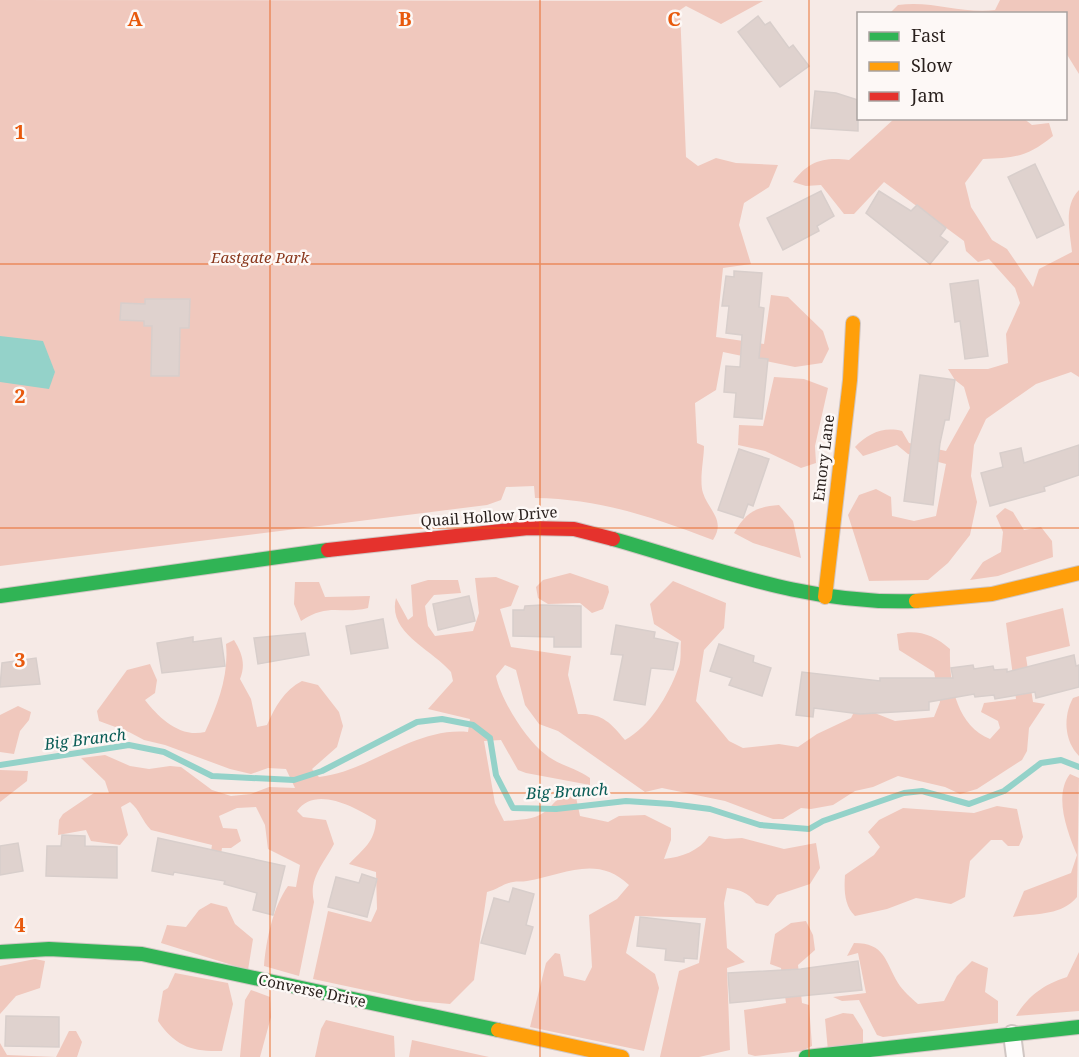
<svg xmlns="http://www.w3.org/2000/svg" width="1079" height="1057" viewBox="0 0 1079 1057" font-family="'Noto Serif',serif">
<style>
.green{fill:#f0c8bd}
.water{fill:#94d2c9}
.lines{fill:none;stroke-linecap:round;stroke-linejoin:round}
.stream{stroke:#94d2c9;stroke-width:6}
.building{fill:#dfd2ce;stroke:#d8cecb;stroke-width:1.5}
.street-casing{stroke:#d0c6c3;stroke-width:20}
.fast-casing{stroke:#d0c6c3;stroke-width:16}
.slow-casing{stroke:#d0c6c3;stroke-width:16}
.jam-casing{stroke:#d0c6c3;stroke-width:16}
.street{stroke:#fefcfb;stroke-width:16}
.fast{stroke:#30b455;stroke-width:14}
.slow{stroke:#ff9f0a;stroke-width:14}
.jam{stroke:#e5322d;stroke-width:14}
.grid{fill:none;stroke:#e8590c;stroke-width:1.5;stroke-opacity:0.55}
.labels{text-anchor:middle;stroke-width:5;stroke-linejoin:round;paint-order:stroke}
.park-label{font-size:15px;font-style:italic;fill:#88351a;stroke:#fdf8f6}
.street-label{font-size:15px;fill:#2a211e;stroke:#fdf8f6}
.water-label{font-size:16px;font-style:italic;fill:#0a5c56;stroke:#fdf8f6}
.grid-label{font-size:20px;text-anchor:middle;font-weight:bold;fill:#e8590c;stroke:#fdf8f6;stroke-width:5;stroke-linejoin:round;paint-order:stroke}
</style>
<rect width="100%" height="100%" fill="#f6eae6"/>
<g class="green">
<path d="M0 0 763 1 721 24 686 6 680 10 686 157 698 166 716 158 736 163 778 165 769 187 744 203 739 225 751 264 723 268 716 337 764 344 771 295 788 297 823 331 829 349 822 363 795 367 723 352 716 390 695 403 697 443 704 446C704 459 699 481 703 493 709 511 726 520 713 540 652 517 601 499 535 498L534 486 506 487 501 500 487 505 0 566Z"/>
<path d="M1000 0H1079V74L1066 53V14L890 13 898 5C932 0 961 14 995 10Z"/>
<path d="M1023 118 1032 125 1049 123 1053 136C1027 157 1015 158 983 159L965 183 971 207 992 240 1007 249 1033 287 1039 269 1072 252C1070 232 1063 206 1079 190V377L1071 372 1036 384 986 419 974 445 971 476 977 502 970 535 948 563 928 580 869 581 848 515 859 495 876 489 891 497 892 516 914 521 936 516 946 464 908 454 897 445 863 456 855 447C867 434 883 426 902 431L909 443 946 451 970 408 964 387 955 380 948 369H988L1008 363 1006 334 1020 303 1015 288 989 259 978 262 966 251 964 241 884 182 854 214H844L821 185 806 186 793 182C809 161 823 157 849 160L894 119Z"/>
<polygon points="774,377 804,379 828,388 815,446 816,463 801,468 765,451 738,445 739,425 763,426"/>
<path d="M779 505 793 521 801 558 753 543 734 533C746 513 754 507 779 505Z"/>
<polygon points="1005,508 1013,512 1024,530 1041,527 1052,541 1053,557 998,576 970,580 983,562 1001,552 1003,532 996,516"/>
<polygon points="570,573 608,586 609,592 603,609 592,613 580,603 548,604 538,598 536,587 543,580"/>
<path d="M496 577 519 586 511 606 500 609 511 647 571 656 568 675 578 714C602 713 610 722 625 740 650 726 668 696 678 669 682 661 680 649 681 641L654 624 650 604 673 581 726 603 724 628 704 650 696 701 729 741 743 748 779 744 798 747 817 734 851 718 857 706 895 721 934 717 940 702 934 672 899 650 897 634C918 629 934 635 950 649 949 683 956 725 990 739L1000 728 998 721 981 712 984 703 1016 699 1006 623 1063 608 1070 646 1026 657 1033 702 1045 704 1029 728 1027 751 1022 760 977 789 960 794 945 787 898 776 873 787 855 791 833 805 811 809 801 808 783 819H773L725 801 662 788 645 792 558 731 539 724 525 705 516 670 505 665 496 676C500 698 526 740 545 754 558 765 576 768 590 778V785L526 773 518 770 501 740 484 741 495 803 504 821C515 820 534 820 543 813 557 804 553 795 576 797L580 816 608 822 619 816 645 815 671 828V840L664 859C682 857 699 851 709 836L725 839 742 838 784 849 816 843 820 868 810 884 777 895 768 906 756 903C747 892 741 890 727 888L724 903 727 948 745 962 727 968 730 1050 699 1057H660L679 971 699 963 706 918 635 916 626 953 655 974 659 988 644 1051 530 1027 546 963 555 953 560 954 564 976 585 981 592 967 589 915 617 899 629 885C597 854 563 875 527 881 522 882 517 881 513 882 504 883 497 890 487 892L474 980 450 1004 416 1001 313 979 328 911 371 922 377 909 376 872 349 864C363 849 375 842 376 820 355 807 315 785 297 811L303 817 326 820 334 844C324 863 308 879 314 902L299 976 264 966C266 940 273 907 288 886L296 887 300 865 268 849 265 825 256 807 237 808 219 816 223 828 237 829 241 841 231 848H222L219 866 208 869 212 845 151 830C142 821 140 810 130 802L121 807 128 835 120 845 91 841 86 830 58 835 59 820 63 814 94 793H109L105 781 81 758 105 755 130 766 149 769 170 766 181 767 212 790 231 796 251 794 269 787 295 788 286 769 268 768 251 774 230 769 165 745 144 740 129 732 99 721 97 711 127 670 150 664 157 680 155 693 145 700C159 718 180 738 205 732 218 704 229 675 226 644L234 640C242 653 246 664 240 679L251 699 257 727 267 725C275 707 284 690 302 681L318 685 339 712 343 726 337 747 312 769 319 777C371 771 414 727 468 732L470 719 428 709 453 681 451 672C432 649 387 633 396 598L408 620 413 616 411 585 428 580H458L461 593 434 595 425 606 428 626 435 636 473 631 479 613 475 578Z"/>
<path d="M295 582H319L325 597 370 596 368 608C340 615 330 602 301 621L294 604Z"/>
<path d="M1079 696V756C1064 741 1063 716 1073 698Z"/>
<polygon points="18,706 31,712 29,720 20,731 14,754 0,752 0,715"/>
<polygon points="0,770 28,771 27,781 0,802"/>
<path d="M1070 774 1079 778 1077 897C1061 916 1037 913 1013 917L1024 891 1071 873 1077 855C1068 833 1053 796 1070 774Z"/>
<path d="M997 806 1017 809 1023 837 1019 846H1008L1002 840H991L970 861 965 897 951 904 916 898 887 909 855 916C844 906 844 889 845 875L874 855 880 847 868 832 879 820 903 808 974 813Z"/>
<polygon points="211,903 227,907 235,924 253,939 248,970 161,943 167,925 186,927 199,910"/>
<polygon points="806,921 813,935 815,950 798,965 802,1003 809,1005 812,1046 802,1051 755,1056 748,1054 744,1010 786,1003 781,968 770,964 775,934 791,923"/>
<path d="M854 943C885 943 885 961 898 983 903 991 911 998 918 1004L944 1001 957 976 972 961 988 968 985 992 998 1001V1023L883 1037 877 1035 859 1000 842 1001 833 997 866 993 858 953 847 956Z"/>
<path d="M1079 952V1011L1016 1016C1029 995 1043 985 1067 977Z"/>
<polygon points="35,959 45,961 40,988 16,996 0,1014 0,966"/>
<path d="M175 973 228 983 233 1004 222 1051C192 1052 175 1046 158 1021L163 991 168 988Z"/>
<polygon points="251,990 270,997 271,1017 260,1057 240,1057 245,1000"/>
<polygon points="843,1013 853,1014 863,1030 863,1044 828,1051 825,1019"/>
<polygon points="326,1020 394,1036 395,1057 315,1057 321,1029"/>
<polygon points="69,1031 76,1031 82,1042 77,1057 0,1057 0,1043 7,1055 56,1057"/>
<polygon points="412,1040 489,1057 409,1057"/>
</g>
<polygon class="water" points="0,336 43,341 55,372 49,389 0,382"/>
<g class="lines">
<polyline class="stream" points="0,765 129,745 164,752 212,776 294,780 322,771 417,722 442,719 473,725 490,738 496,775 513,808 556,809 626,801 671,804 710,809 760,825 809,829 823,821 904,793 922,791 969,804 1004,791 1041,763 1061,760 1079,767"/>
</g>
<g class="building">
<polygon points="758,16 765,25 770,22 789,48 793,45 809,66 780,87 738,32"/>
<polygon points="815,91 836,93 858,100 858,131 811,128"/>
<polygon points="1035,164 1064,225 1037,238 1008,177"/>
<polygon points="821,191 834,216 817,226 819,231 783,250 767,218"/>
<polygon points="879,191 911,211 917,205 946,228 940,236 948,242 930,264 866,213"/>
<polygon points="734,271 762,273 759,307 764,308 759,358 768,359 762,419 734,417 736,393 724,392 726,366 740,367 742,335 726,333 729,306 722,306 726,276 734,277"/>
<polygon points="978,280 988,356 965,359 960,321 955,322 950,284"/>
<polygon points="145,299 190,299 189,328 180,328 179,376 151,376 152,326 144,326 144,321 120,320 121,303 145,304"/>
<polygon points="920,375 955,380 949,420 945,420 940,443 933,505 904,501"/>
<polygon points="1079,445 1079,475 1044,487 1045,491 990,506 981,473 1003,467 1000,453 1021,448 1024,463"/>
<polygon points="739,449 769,459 753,506 748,504 743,518 718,510"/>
<polygon points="469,596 475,621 438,630 433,604"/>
<polygon points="542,605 581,606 581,647 554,647 554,637 513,636 513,610 524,610 525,606"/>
<polygon points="383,619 388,648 351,654 346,626"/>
<polygon points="616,625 655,632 654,638 678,643 673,670 651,668 645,705 614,700 623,655 611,654"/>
<polygon points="305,633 309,655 258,664 254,638"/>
<polygon points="193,637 193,642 221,638 225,666 162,673 157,643"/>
<polygon points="719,644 754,656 753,662 771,668 762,696 729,685 732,678 710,671"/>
<polygon points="1074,655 1076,666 1079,665 1079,687 1036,698 1035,692 995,699 994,695 975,697 974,694 929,702 929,710 860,714 814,708 813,717 796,715 802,672 880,681 880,678 953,678 951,668 973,665 974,669 993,666 994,670 1007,669 1007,672"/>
<polygon points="36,658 40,684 0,687 2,663"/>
<polygon points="62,835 85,836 85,846 117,847 117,878 46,876 47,846 61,846"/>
<polygon points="158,838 285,866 273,915 253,910 257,893 224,884 225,881 174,872 173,875 152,871"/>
<polygon points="18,843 23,871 0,875 0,846"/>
<polygon points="362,874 377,879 367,917 328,907 336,877 359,883"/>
<polygon points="513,888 534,894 526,925 533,927 525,954 481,943 494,898 509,902"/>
<polygon points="640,917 700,924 697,959 684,958 684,962 665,960 666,949 637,946"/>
<polygon points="858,961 862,990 730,1003 728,973 801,969"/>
<polygon points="6,1016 59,1017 59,1047 5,1046"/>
</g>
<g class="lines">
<defs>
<polyline id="street" points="1012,1034 1015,1057"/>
<g id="fast">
<path d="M613 539C716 568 806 605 916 601"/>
<polyline points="0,596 328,550"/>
<polyline points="0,952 49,949 142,954 498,1030"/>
<polyline points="806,1057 1079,1027"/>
</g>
<g id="slow">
<polyline points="825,597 850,380 853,323"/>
<polyline points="916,601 992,594 1079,573"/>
<polyline points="498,1030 622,1057"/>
</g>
<polyline id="jam" points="328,550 528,528 574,529 613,539"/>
</defs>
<use href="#street" class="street-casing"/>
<use href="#fast" class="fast-casing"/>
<use href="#slow" class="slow-casing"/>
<use href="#jam" class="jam-casing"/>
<use href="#street" class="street"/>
<use href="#fast" class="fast"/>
<use href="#slow" class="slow"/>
<use href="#jam" class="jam"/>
</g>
<path class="grid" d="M270 0V1057M540 0V1057M809 0V1057M0 264H1079M0 528H1079M0 793H1079"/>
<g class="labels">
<g class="park-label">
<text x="260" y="263">Eastgate Park</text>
</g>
<g class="street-label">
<text transform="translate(824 458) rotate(-83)" y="5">Emory Lane</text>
<text transform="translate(489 517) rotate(-4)" y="5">Quail Hollow Drive</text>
<text transform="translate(312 991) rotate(12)" y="5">Converse Drive</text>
</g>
<g class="water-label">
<text transform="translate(85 739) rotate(-7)" y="6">Big Branch</text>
<text transform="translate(567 791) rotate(-3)" y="6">Big Branch</text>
</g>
</g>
<g class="grid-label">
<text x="135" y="26">A</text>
<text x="405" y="26">B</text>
<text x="674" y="26">C</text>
<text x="20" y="139">1</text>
<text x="20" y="403">2</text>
<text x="20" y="667">3</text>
<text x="20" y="932">4</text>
</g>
<rect x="857" y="12" width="210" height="108" fill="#fdf8f6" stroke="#a9a2a0" stroke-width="1.5"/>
<rect x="869" y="32" width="30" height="9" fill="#30b455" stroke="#a9a2a0" stroke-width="1.5"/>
<text x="911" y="42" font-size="18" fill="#2a211e">Fast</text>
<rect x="869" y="62" width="30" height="9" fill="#ff9f0a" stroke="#a9a2a0" stroke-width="1.5"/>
<text x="911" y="72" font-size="18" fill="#2a211e">Slow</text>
<rect x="869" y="92" width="30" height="9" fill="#e5322d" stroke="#a9a2a0" stroke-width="1.5"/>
<text x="911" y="102" font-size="18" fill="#2a211e">Jam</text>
</svg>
